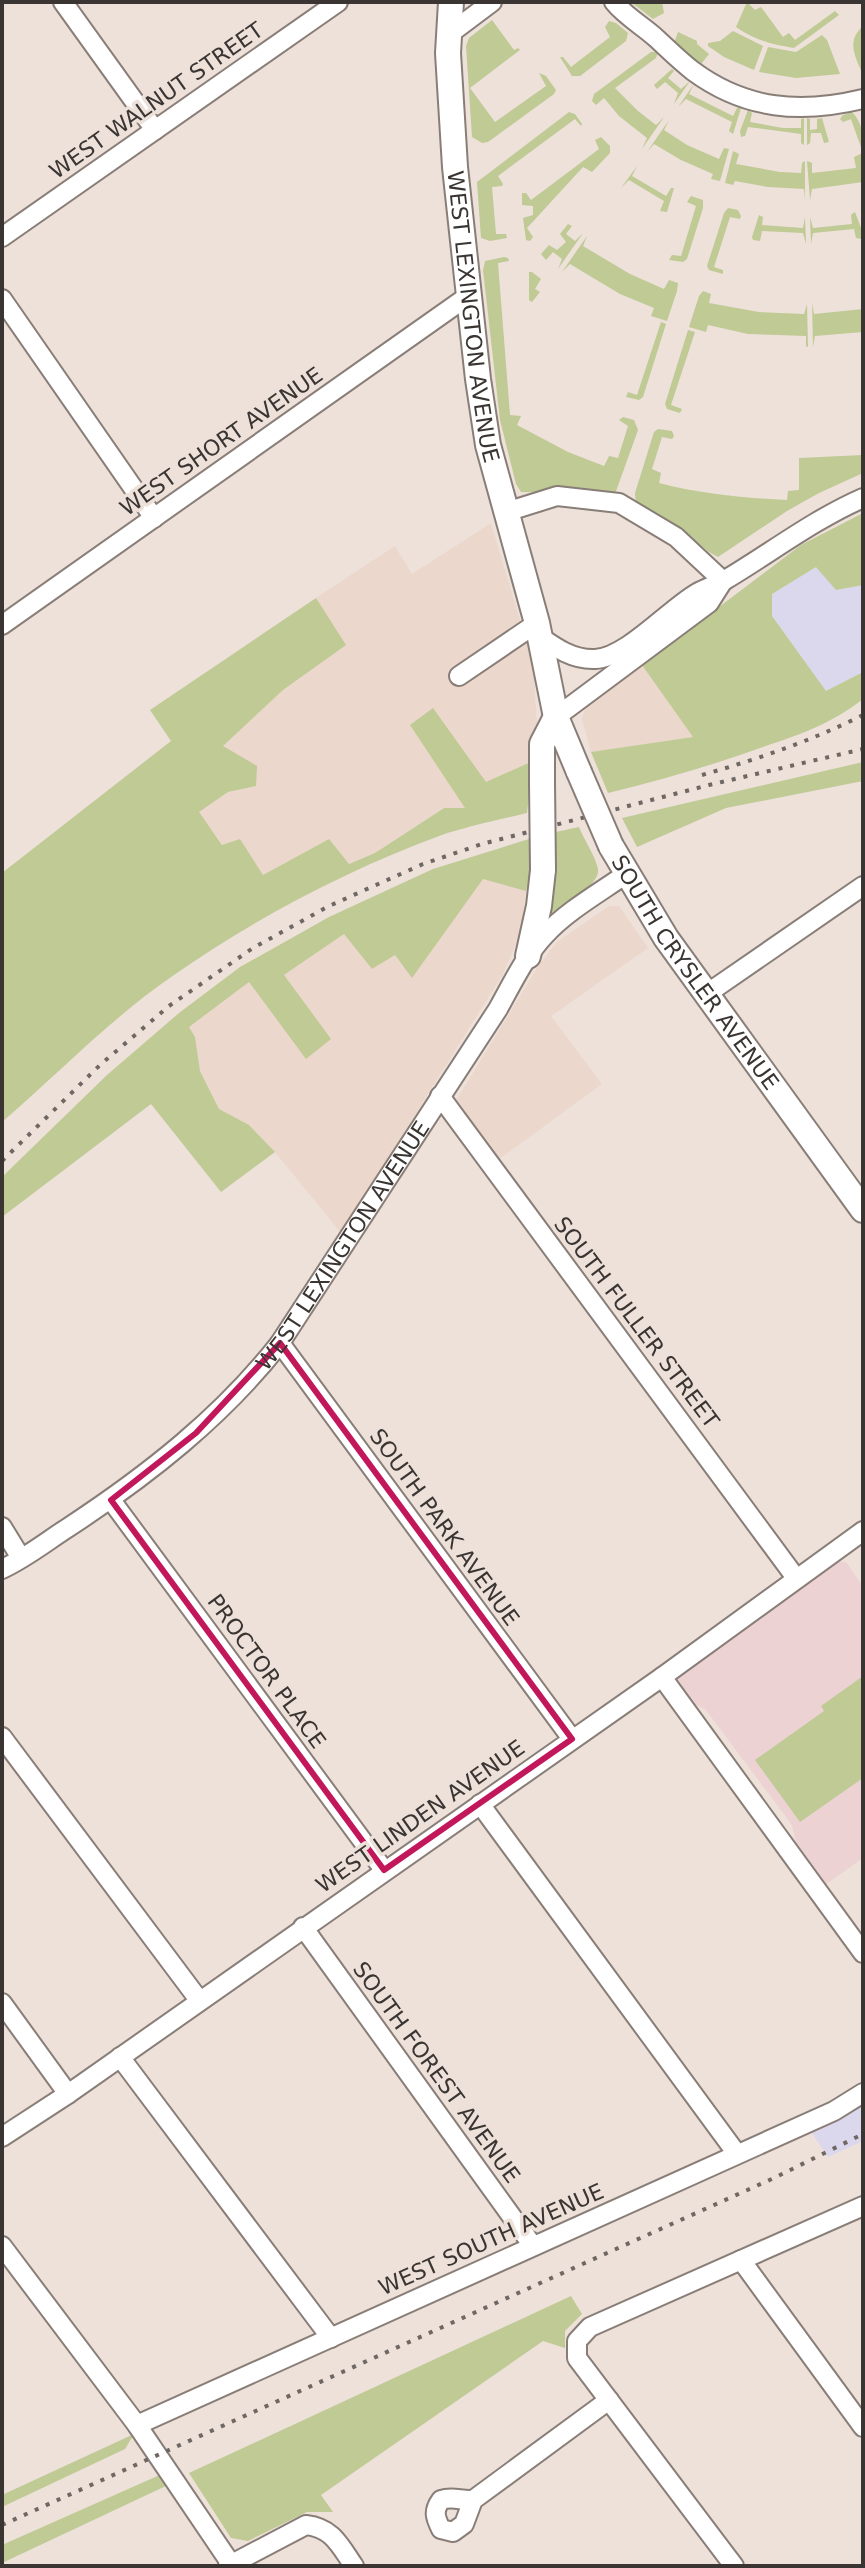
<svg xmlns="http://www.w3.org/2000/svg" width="865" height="2568" viewBox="0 0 865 2568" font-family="'DejaVu Sans',sans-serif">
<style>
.built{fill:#ebd7cb}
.industrial{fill:#dbd7ec}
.education{fill:#edd2d4}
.green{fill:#bfca94}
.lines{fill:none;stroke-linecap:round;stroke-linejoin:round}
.minor-casing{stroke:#897e77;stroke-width:22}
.major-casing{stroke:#897e77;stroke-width:28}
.minor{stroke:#fff;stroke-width:18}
.major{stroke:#fff;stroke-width:24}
.rail{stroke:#6f6763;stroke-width:4;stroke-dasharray:4 8;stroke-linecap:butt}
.major-bridge-casing{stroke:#897e77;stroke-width:28;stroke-linecap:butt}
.major-bridge{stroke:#fff;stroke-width:24}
.marked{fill:none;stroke:#c2185b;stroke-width:6;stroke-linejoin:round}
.labels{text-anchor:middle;stroke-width:7;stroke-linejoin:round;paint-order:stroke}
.street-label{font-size:22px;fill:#3a3532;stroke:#ede1da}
</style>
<rect width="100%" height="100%" fill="#ede1da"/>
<g class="built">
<polygon points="491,523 533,664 537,725 533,761 486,783 433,709 410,725 466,808 443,808 375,853 348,864 329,839 263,875 240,840 223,845 198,812 228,792 256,786 222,747 283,690 345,645 316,598 395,546 412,574"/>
<polygon points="642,665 693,737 591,752 582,719 585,709 596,697"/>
<polygon points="483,878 526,891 521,932 503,974 341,1233 275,1152 249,1125 219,1109 200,1071 195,1037 188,1027 249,982 306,1058 330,1039 283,976 344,934 372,969 395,955 412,978"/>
<polygon points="609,906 619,906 648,948 551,1016 602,1084 498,1160 459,1107 457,1099 539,965 557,942"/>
</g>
<g class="industrial">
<polygon points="817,566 836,590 863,585 863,672 826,691 772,616 772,594"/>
<polygon points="863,2102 863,2141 828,2157 810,2130"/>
</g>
<polygon class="education" points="839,1561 847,1563 863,1587 863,1858 825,1885 796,1843 792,1825 705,1709 694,1704 676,1680 679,1674"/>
<g class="green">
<polygon points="631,2 662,2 664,13 653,19"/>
<path d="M747 2 755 10 761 7 783 37 789 33 795 40 835 11 839 15 794 48C773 45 754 40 736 27Z"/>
<polygon points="492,20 514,50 518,48 520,50 470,88 495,122 546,86 539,73 546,76 556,90 554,94 488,142 482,143 472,137 466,46 469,38"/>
<polygon points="609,21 616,23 628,33 626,41 580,76 572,76 560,57 563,57 571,67 610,37 605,27"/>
<path d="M863 26V75C855 56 846 41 863 26Z"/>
<polygon points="733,31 763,46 754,70 724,57 708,46 708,43 720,41"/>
<polygon points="678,32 697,41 697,44 709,54 698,68 673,46"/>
<polygon points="822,35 827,40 840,74 796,78 759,72 768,47 796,52"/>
<polygon points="651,52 658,52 656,58 615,88 638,111 656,125 664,117 642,149 647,138 619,116 604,98 596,105 592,101 594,94"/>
<polygon points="672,69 674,71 668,78 681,89 690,81 674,104 678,93 665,82 657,89 654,85"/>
<polygon points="694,84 689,94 733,116 737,108 741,108 733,134 729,131 732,122 686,99 678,107"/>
<polygon points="748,110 752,113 750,122 783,128 801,128 801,119 804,118 804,145 801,143 801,134 748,127 745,136 741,137 740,131"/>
<polygon points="569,112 575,114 582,124 581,126 575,119 498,176 503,184 502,186 492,187 496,234 506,234 507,238 490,241 481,238 477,182"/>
<path d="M852 112C863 123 863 136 863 153L851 119 843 122 840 119 843 115Z"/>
<polygon points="807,118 810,119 810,130 817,129 817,119 822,118 829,142 824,143 821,133 811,133 810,143 807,145"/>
<polygon points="669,120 664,130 687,145 719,159 724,148 729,149 720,181 711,179 713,174 681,160 654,144 647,152"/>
<polygon points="601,137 610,146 610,153 592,172 583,167 527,228 533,237 530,241 526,240 523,218 533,215 533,206 522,205 522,193 526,193 531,200 599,149 595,140"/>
<polygon points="733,151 739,154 736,164 780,172 801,173 802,163 805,161 805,200 804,189 768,187 735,181 733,185 725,183"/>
<polygon points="863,153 863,182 812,189 810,200 807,161 812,163 812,173 856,168 854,157"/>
<polygon points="637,166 632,176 666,196 671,188 674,188 667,212 660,211 664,201 629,180 621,188"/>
<polygon points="691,196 703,200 703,208 687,259 683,262 669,260 672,255 681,256 696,206 687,202"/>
<polygon points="728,208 738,210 741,216 740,219 730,217 714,267 723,270 723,274 709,270 707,266 724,213"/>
<polygon points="855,212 863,233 861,239 856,238 854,229 813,233 811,244 810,217 813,228 852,224 851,215"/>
<polygon points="759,215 763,217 762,225 803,228 805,217 806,244 803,233 762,231 760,241 753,240 752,237"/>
<polygon points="568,224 572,226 566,234 575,241 583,233 558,269 562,259 553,252 546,260 541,254 549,245 557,250 566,242 560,234"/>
<polygon points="587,236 583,246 630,274 664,289 669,280 678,283 677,291 667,321 651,316 654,308 620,294 570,264 562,272"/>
<polygon points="504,257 508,258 509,261 498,263 510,415 521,416 517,425 568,452 604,466 609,456 618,458 628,426 619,420 623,417 634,420 638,430 615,494 521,492 516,484 500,420 483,270 485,261"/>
<polygon points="529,272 532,272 541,279 535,289 540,292 532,302 529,300"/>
<polygon points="703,291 711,294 709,303 759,312 804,314 807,304 808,347 806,346 806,336 748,334 708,325 706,332 689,327 699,296"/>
<polygon points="812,303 814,314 863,309 863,332 815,336 813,347"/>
<polygon points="661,322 666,324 643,397 639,400 626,397 628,392 637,395"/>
<polygon points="688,330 695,332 671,405 682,409 680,413 667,409 665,404"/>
<path d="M658 429 672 431 674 436 672 439 662 437 652 469 661 473 659 483C701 494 744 498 787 500L788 491 799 490V458L863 455V473L819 493 787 511 718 557 709 552 682 530 636 504 635 493 654 432Z"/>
<path d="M863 513V585L836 590 816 567 772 594V616L826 691 863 672V699C831 724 801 734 763 747 711 766 660 780 608 793L591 752 693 737 642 665 801 545Z"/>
<path d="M316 598 346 645 283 690 223 746 257 766 256 786 228 792 199 812 222 845 240 839 263 875 329 839 349 864 375 853 444 808H465L410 725 433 708 486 782 533 761 527 813C498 820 467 826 439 836 347 870 254 919 174 975 111 1018 59 1073 2 1122V873L171 741 150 710Z"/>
<polygon points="863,762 863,781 726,808 637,847 622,818"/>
<path d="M579 827C584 840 595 855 598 869 601 885 561 907 548 916L552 870 555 869 556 832Z"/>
<polygon points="529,839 531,866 526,891 483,879 412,978 395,955 372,969 344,934 284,975 331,1039 306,1059 249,982 189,1027 195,1037 200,1071 219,1109 249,1125 275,1152 221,1192 151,1104 2,1217 2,1177 107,1075 179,1013 240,967 329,917 433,869"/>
<polygon points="863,1676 863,1778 800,1822 755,1760 824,1711 821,1706"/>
<polygon points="571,2296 582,2314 565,2331 565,2348 543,2341 321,2495 333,2512 307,2512 248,2541 231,2538 189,2473"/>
<polygon points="134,2434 125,2449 2,2507 2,2495"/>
<polygon points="162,2474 168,2485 2,2563 2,2545"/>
</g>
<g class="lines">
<defs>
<g id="minor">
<polyline points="63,2 155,130"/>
<path d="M614 2C625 16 643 26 656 38 668 49 680 61 693 71 746 110 801 114 863 99"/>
<polyline points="448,35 492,2"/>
<polyline points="2,237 338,2"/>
<polyline points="2,299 154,518"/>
<polyline points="506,512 557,496 619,503 676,537 723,581"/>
<polyline points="2,625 468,296"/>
<path d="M539 636C556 648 573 660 595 659 626 658 669 609 697 593 706 588 716 585 725 580 772 552 813 520 863 498"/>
<polyline points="459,676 537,623"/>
<polyline points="556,717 709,603 723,581"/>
<polyline points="708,993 863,886"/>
<polyline points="440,1096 796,1578"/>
<polyline points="280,1343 572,1739"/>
<polyline points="111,1500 384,1870"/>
<polyline points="2,1527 21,1558"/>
<path id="s1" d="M2 1569C26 1558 47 1541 69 1527 148 1475 222 1417 280 1343L498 1009C512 984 525 956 545 935 567 911 599 893 626 874"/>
<polyline points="662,1677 863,1953"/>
<polyline points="2,1737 199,2000"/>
<polyline points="480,1804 737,2154"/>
<polyline points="303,1927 533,2246"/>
<polyline points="2,2003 68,2094"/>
<polyline points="120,2057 331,2338"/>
<polyline points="2,2137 68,2094 662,1677 863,1531"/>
<polyline points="2,2246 137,2425 231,2564"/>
<polyline points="741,2260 863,2427"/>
<polyline points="137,2425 834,2111 863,2093"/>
<path d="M473 2500 464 2524 453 2532 441 2529C435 2517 433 2511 441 2500 453 2496 461 2501 473 2500L609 2400"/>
<path d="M228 2566 306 2525C333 2528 340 2546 354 2566"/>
<polyline points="734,2566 577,2358 577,2341 590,2327 863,2206"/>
</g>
<g id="major">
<path id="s2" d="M451 2 448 53 455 167 478 379 488 445 537 623 556 717 579 772"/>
<polyline points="542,784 542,744 556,717"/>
<path id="s3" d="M611 846 666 938 863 1210"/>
<polyline points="528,956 539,906 543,870"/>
</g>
</defs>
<use href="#minor" class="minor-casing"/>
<use href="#major" class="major-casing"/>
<use href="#minor" class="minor"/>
<use href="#major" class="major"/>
<g class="rail">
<path d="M702 775C758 759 811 741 863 715"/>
<polyline points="2,1161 100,1065 169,1006 253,948 329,906 423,864 482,844 709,785 863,749"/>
<polyline points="2,2525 774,2178 863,2134"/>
</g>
<defs>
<g id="major-bridge">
<polyline points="579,772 611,846"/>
<polyline points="542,784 543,870"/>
</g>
</defs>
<use href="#major-bridge" class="major-bridge-casing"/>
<use href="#major-bridge" class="major-bridge"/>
</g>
<path class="marked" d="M280 1343 572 1739 384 1870 111 1500 196 1433Z"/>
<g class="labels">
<g class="street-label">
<text transform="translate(156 100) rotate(-35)" y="8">WEST WALNUT STREET</text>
<text dy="8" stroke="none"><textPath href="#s2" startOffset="316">WEST LEXINGTON AVENUE</textPath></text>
<text transform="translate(221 441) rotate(-35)" y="8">WEST SHORT AVENUE</text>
<text dy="8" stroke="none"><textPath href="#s3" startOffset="152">SOUTH CRYSLER AVENUE</textPath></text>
<text dy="8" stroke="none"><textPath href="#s1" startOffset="476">WEST LEXINGTON AVENUE</textPath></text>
<text transform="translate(637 1322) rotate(53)" y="8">SOUTH FULLER STREET</text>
<text transform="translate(445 1527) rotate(54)" y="8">SOUTH PARK AVENUE</text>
<text transform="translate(267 1671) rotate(54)" y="8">PROCTOR PLACE</text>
<text transform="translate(420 1816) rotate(-35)" y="8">WEST LINDEN AVENUE</text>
<text transform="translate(437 2072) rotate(54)" y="8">SOUTH FOREST AVENUE</text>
<text transform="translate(491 2239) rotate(-24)" y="8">WEST SOUTH AVENUE</text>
</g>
</g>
<rect width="865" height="2568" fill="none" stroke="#3a3532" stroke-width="8"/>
</svg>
